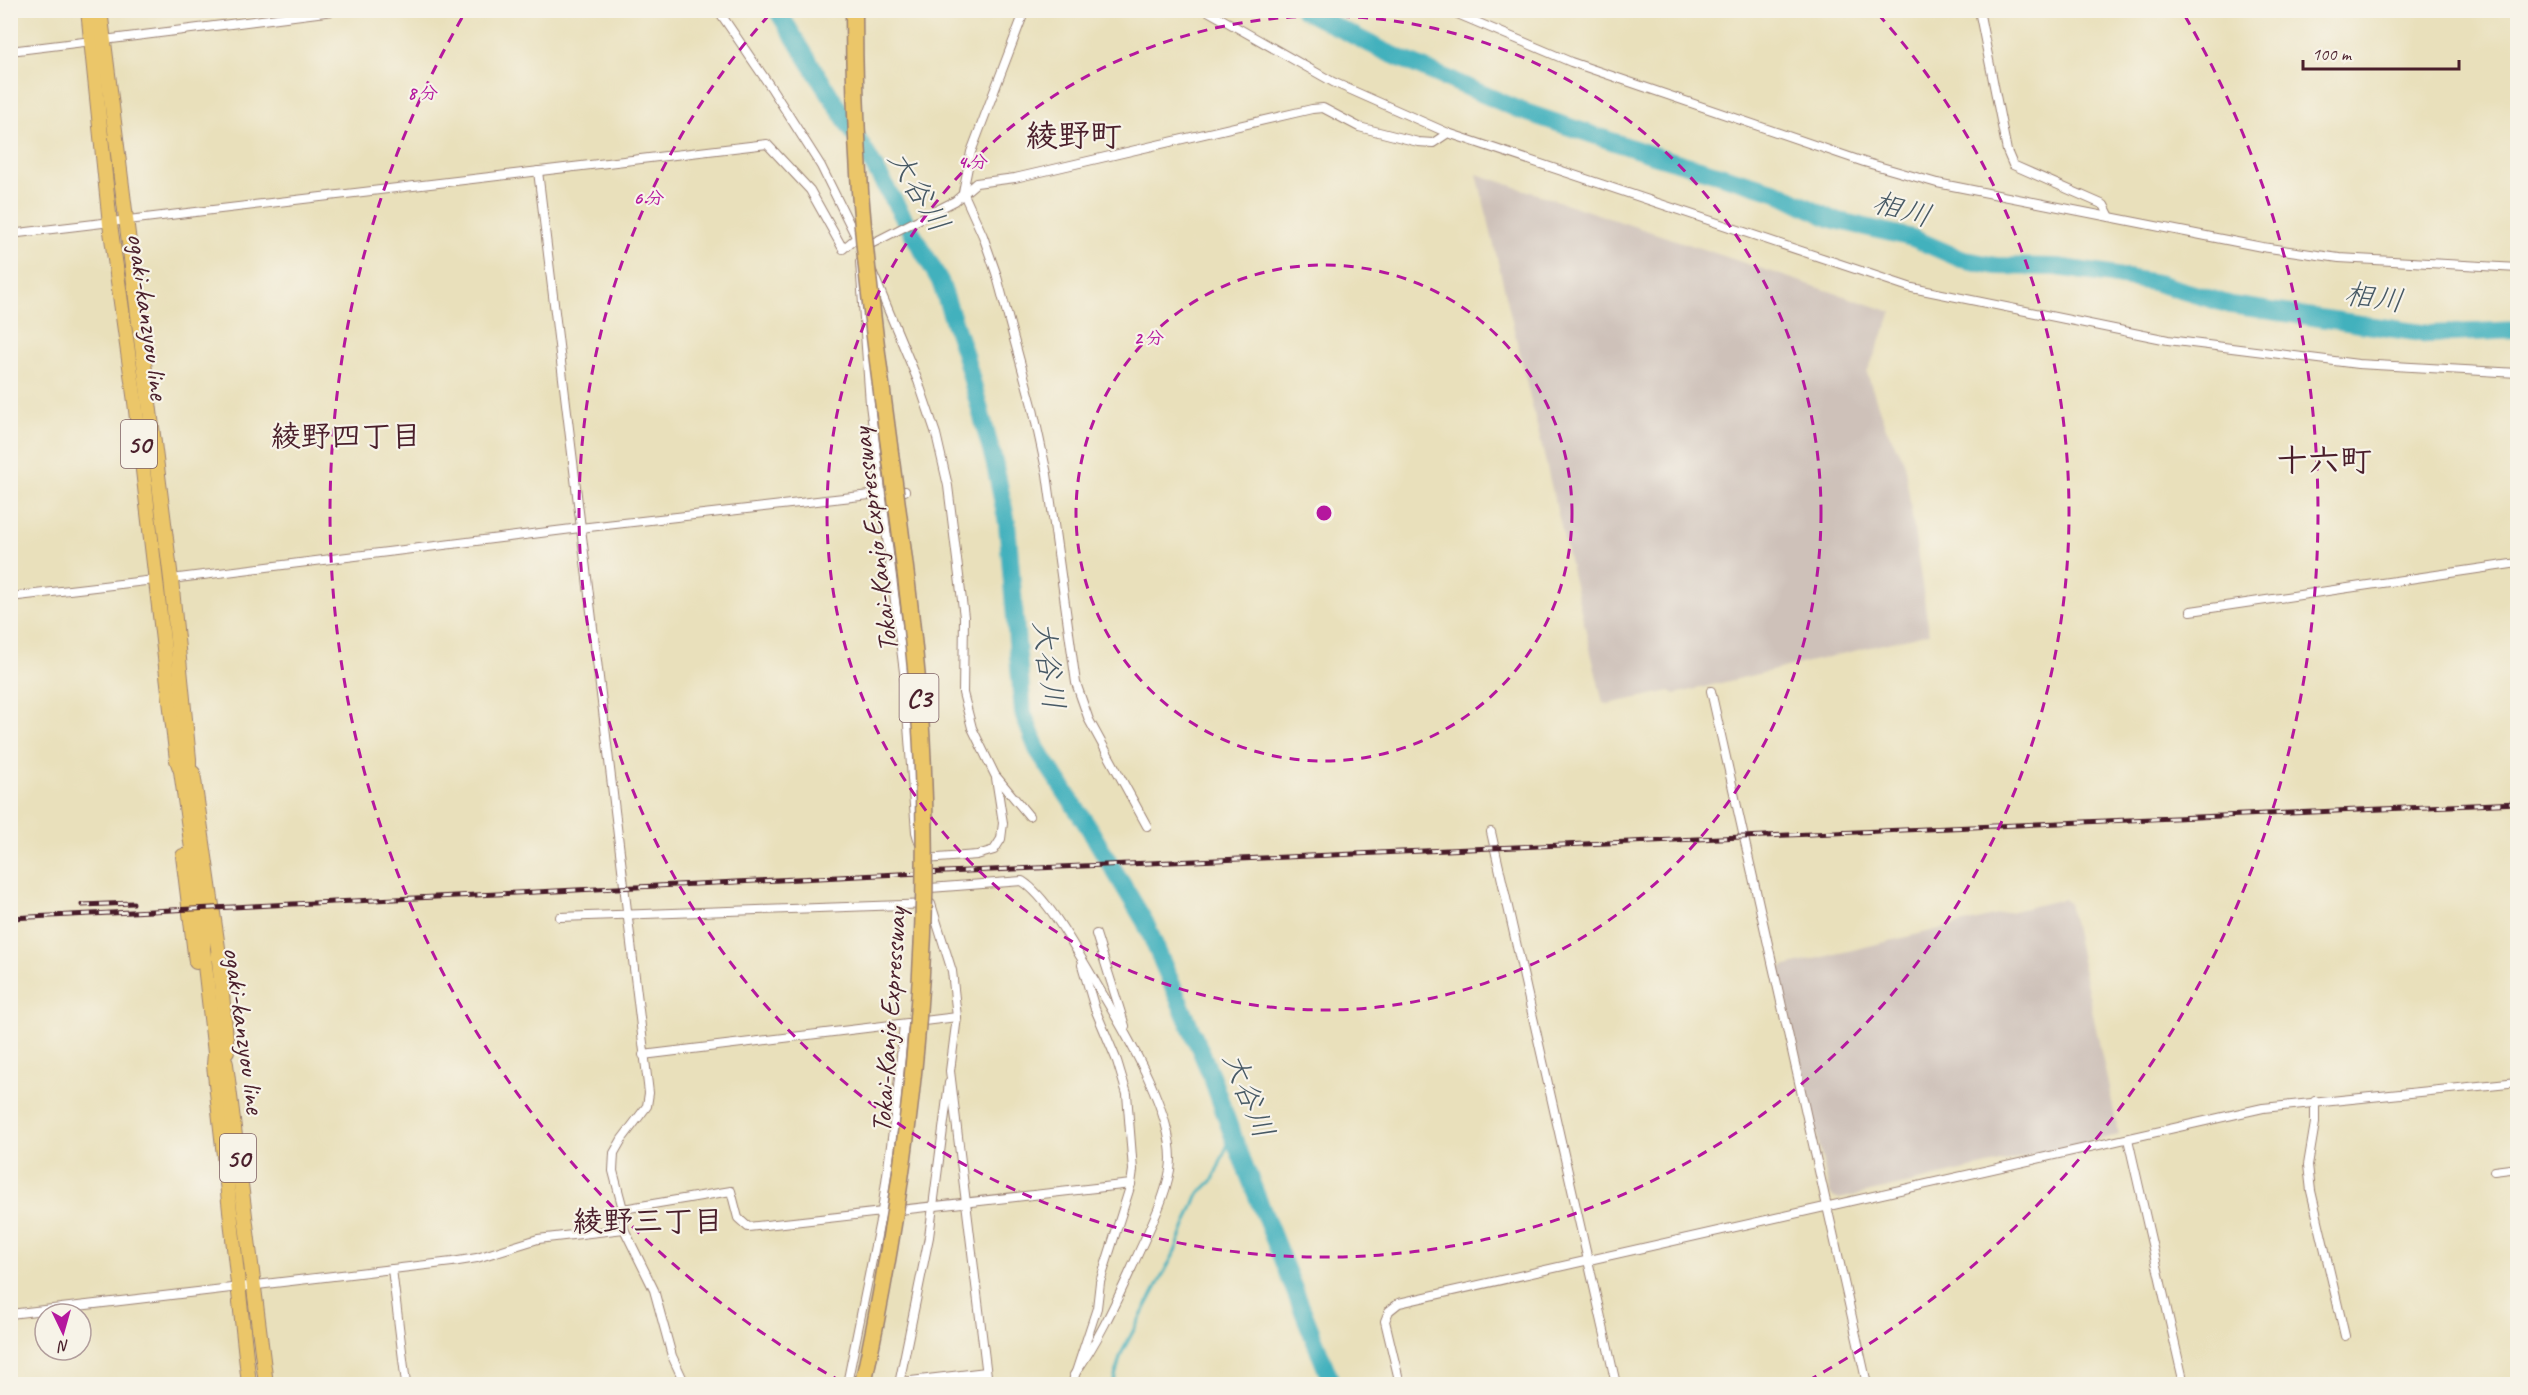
<svg xmlns="http://www.w3.org/2000/svg" width="2528" height="1395" viewBox="0 0 2528 1395" font-family="Caveat,'Klee One',sans-serif">
<style>
.industrial{fill:#cec1b9}
.lines{fill:none;stroke-linecap:round;stroke-linejoin:round}
.stream{stroke:#42b1bd;stroke-width:3}
.river{stroke:#42b1bd;stroke-width:18}
.minor-casing{stroke:#9a8073;stroke-width:10}
.primary-casing{stroke:#9a8073;stroke-width:16}
.minor{stroke:#fff;stroke-width:8}
.primary{stroke:#ebc669;stroke-width:14}
.rail-casing{stroke:#4a1f2b;stroke-width:5}
.rail{stroke:#f7f3e8;stroke-width:3;stroke-dasharray:9;stroke-linecap:butt}
.motorway-bridge-casing{stroke:#9a8073;stroke-width:19;stroke-linecap:butt}
.motorway-bridge{stroke:#ebc669;stroke-width:16}
.ring{fill:none;stroke:#b5179e;stroke-width:3;stroke-dasharray:10 8}
.labels{text-anchor:middle;stroke-width:4.5;stroke-linejoin:round;paint-order:stroke}
.shield{fill:#f7f3e8;stroke:#7e5f64;stroke-width:1.5}
.shield-label{font-size:27px;font-weight:bold;fill:#4a1f2b}
.street-label{font-size:28px;fill:#4a1f2b;stroke:#f7f3e8}
.water-label{font-size:30px;font-style:italic;fill:#475965;stroke:#f7f3e8}
.neighbourhood-label{font-size:30px;font-weight:bold;fill:#4a1f2b;stroke:#f7f3e8}
.quarter-label{font-size:32px;font-weight:bold;fill:#4a1f2b;stroke:#f7f3e8}
.centre{fill:#b5179e;stroke:#f7f3e8;stroke-width:3}
.ring-label{font-size:18px;text-anchor:middle;font-weight:bold;fill:#b5179e;stroke:#f7f3e8;stroke-width:4.5;stroke-linejoin:round;paint-order:stroke}
</style>
<rect width="100%" height="100%" fill="#f7f3e8"/>
<filter id="ink" filterUnits="userSpaceOnUse"><feTurbulence type="fractalNoise" baseFrequency=".0167" numOctaves="2"/><feDisplacementMap in="SourceGraphic" scale="12" xChannelSelector="R" yChannelSelector="G"/><feConvolveMatrix kernelMatrix="1 2 1 2 8 2 1 2 1" color-interpolation-filters="sRGB"/></filter>
<filter id="wash" filterUnits="userSpaceOnUse"><feTurbulence type="fractalNoise" baseFrequency=".008" numOctaves="4" result="noise"/><feDisplacementMap in="SourceGraphic" scale="24" xChannelSelector="R" yChannelSelector="G"/><feGaussianBlur stdDeviation="1.35" result="paint"/><feColorMatrix in="noise" values="0 0 0 0 0 0 0 0 0 0 0 0 0 0 0 0 0 1.4 0 .05"/><feComposite in="paint" operator="in"/></filter>
<g filter="url(#wash)">
<rect width="100%" height="100%" fill="#e9e0bb"/>
<g class="industrial">
<polygon points="1477,174 1892,312 1867,373 1885,426 1904,461 1929,633 1675,694 1670,691 1608,704 1603,703"/>
<polygon points="2063,899 2069,903 2119,1135 1840,1199 1834,1198 1830,1193 1778,968"/>
</g>
<g class="lines">
<polyline class="stream" points="1113,1384 1121,1354 1174,1254 1197,1196 1213,1180 1232,1134"/>
<g class="river">
<polyline points="777,10 865,151 940,281 965,355 995,465 1007,523 1023,713 1037,749 1087,825 1145,922 1211,1075 1232,1134 1332,1384"/>
<polyline points="1303,10 1386,52 1522,111 1650,154 1777,192 1831,219 1913,238 1961,259 1996,266 2057,267 2104,274 2157,283 2231,305 2429,334 2518,330"/>
</g>
</g>
</g>
<g filter="url(#ink)">
<g class="lines">
<defs>
<g id="minor">
<polyline points="718,10 772,89 821,166 859,243"/>
<polyline points="1025,10 971,152 963,192 983,236 996,273 1033,409 1047,474 1076,683 1089,720 1147,826"/>
<polyline points="1206,10 1333,82 1448,133 1912,288 2168,340 2358,364 2518,373"/>
<polyline points="1448,10 1571,62 1864,162 1937,183 2262,247 2339,258 2518,268"/>
<polyline points="1979,10 2007,151 2013,165 2104,205 2110,217"/>
<polyline points="104,40 341,10"/>
<polyline points="10,51 92,41"/>
<polyline points="538,171 649,1093 647,1106 622,1139 614,1153 613,1171 623,1209 624,1229 654,1290 672,1356 685,1384"/>
<polyline points="10,234 767,144 810,190 843,249 856,238"/>
<polyline points="865,247 955,201 976,183 1015,178 1312,109 1323,108 1359,127 1418,142 1433,143 1448,133"/>
<polyline points="860,262 870,404 904,672 916,832 919,842"/>
<polyline points="872,271 918,381 936,434 948,486 964,617 963,693 972,728 995,775 1029,816"/>
<polyline points="171,579 580,528 905,491"/>
<polyline points="10,597 154,580"/>
<polyline points="2191,611 2518,563"/>
<polyline points="1711,691 1867,1384"/>
<polyline points="1491,832 1616,1384"/>
<polyline points="925,859 977,855 994,850 1001,839 1003,823 996,778"/>
<path d="M930 888 1022 881C1049 898 1079 955 1096 983 1122 1027 1179 1119 1170 1170 1164 1203 1147 1233 1134 1263 1116 1302 1099 1340 1074 1375"/>
<polyline points="560,917 931,904 952,971 957,1017 950,1071 988,1384"/>
<polyline points="1096,934 1125,1026"/>
<polyline points="643,1055 957,1017"/>
<polyline points="2315,1101 2315,1123 2308,1165 2311,1191 2345,1336"/>
<polyline points="2128,1139 2184,1384"/>
<polyline points="2494,1171 2518,1168"/>
<polyline points="623,1209 731,1191 738,1218 748,1227 1131,1184"/>
<polyline points="392,1269 406,1384"/>
<polyline points="10,1314 452,1262 477,1258 538,1239 624,1229"/>
<polyline points="847,1384 882,1211 896,1109 904,1024"/>
<polyline points="886,1384 986,1372"/>
<polyline points="899,1384 929,1237 949,1083"/>
<polyline points="1072,1384 1097,1308 1100,1282 1131,1184 1133,1170 1127,1094 1117,1061 1095,1009 1082,965"/>
<polyline points="1400,1384 1385,1321 1389,1311 1399,1303 2263,1108 2518,1082"/>
</g>
<g id="primary">
<polyline points="88,10 110,224 135,402 177,760 181,771 204,934 203,948 215,1053 214,1065 249,1384"/>
<polyline points="100,10 171,579 189,759 189,782"/>
<polyline points="193,773 218,948 227,1051"/>
<polyline points="183,856 196,962"/>
<polyline points="220,1042 226,1064 266,1384"/>
</g>
</defs>
<use href="#minor" class="minor-casing"/>
<use href="#primary" class="primary-casing"/>
<use href="#minor" class="minor"/>
<use href="#primary" class="primary"/>
<defs>
<g id="rail">
<polyline points="82,905 133,903"/>
<polyline points="10,918 899,874 2518,803"/>
</g>
</defs>
<use href="#rail" class="rail-casing"/>
<use href="#rail" class="rail"/>
<defs>
<path id="motorway-bridge" d="M854 10C854 71 856 131 860 191 873 361 905 531 919 702 937 931 911 1160 863 1384"/>
</defs>
<use href="#motorway-bridge" class="motorway-bridge-casing"/>
<use href="#motorway-bridge" class="motorway-bridge"/>
</g>
</g>
<g class="ring">
<circle cx="1324" cy="513" r="248"/>
<circle cx="1324" cy="513" r="497"/>
<path d="M1878 14A745 745 0 1 1 770 14"/>
<path d="M842 1382A994 994 0 0 1 463 16M2185 16A994 994 0 0 1 1806 1382"/>
</g>
<g class="labels">
<g class="shield">
<rect x="121" y="420" width="36" height="48" rx="4.5"/>
<rect x="899.5" y="674" width="39" height="48" rx="4.5"/>
<rect x="220" y="1134" width="36" height="48" rx="4.5"/>
</g>
<g class="shield-label">
<text x="139" y="453">50</text>
<text x="919" y="707">C3</text>
<text x="238" y="1167">50</text>
</g>
<g class="street-label">
<text transform="translate(149 316) rotate(82)" y="10">ogaki-kanzyou line</text>
<text transform="translate(874 540) rotate(-97)" y="10">Tokai-Kanjo Expressway</text>
<text transform="translate(888 1020) rotate(-86)" y="10">Tokai-Kanjo Expressway</text>
<text transform="translate(245 1030) rotate(82)" y="10">ogaki-kanzyou line</text>
</g>
<g class="water-label">
<text transform="translate(919 191) rotate(59)" y="10">大谷川</text>
<text transform="translate(1902 209) rotate(16)" y="10">相川</text>
<text transform="translate(2374 297) rotate(8)" y="10">相川</text>
<text transform="translate(1049 665) rotate(83)" y="10">大谷川</text>
<text transform="translate(1249 1095) rotate(68)" y="10">大谷川</text>
</g>
<g class="neighbourhood-label">
<text x="346" y="446">綾野四丁目</text>
<text x="648" y="1231">綾野三丁目</text>
</g>
<g class="quarter-label">
<text x="1074" y="146">綾野町</text>
<text x="2324" y="471">十六町</text>
</g>
</g>
<circle cx="1324" cy="513" r="9" class="centre"/>
<g class="ring-label">
<text x="423" y="99">8 分</text>
<text x="973" y="168">4 分</text>
<text x="649" y="204">6 分</text>
<text x="1149" y="344">2 分</text>
</g>
<rect width="2528" height="1395" fill="none" stroke="#f7f3e8" stroke-width="36"/>
<g transform="translate(63 1332) rotate(175)"><circle r="28" fill="#f7f3e8" stroke="#b29e9c" stroke-width="1.5"/>
<path d="M0-4.5L10 22L0 15L-10 22Z" fill="#b5179e"/>
<text y="-9" font-size="16" font-weight="bold" text-anchor="middle" fill="#4a1f2b">N</text>
</g>
<path d="M2303 60v9h156v-9" fill="none" stroke="#4a1f2b" stroke-width="3"/>
<text x="2312" y="60" font-size="18" fill="#4a1f2b" stroke="#f7f3e8" stroke-width="4.5" paint-order="stroke">100 m</text>
</svg>
